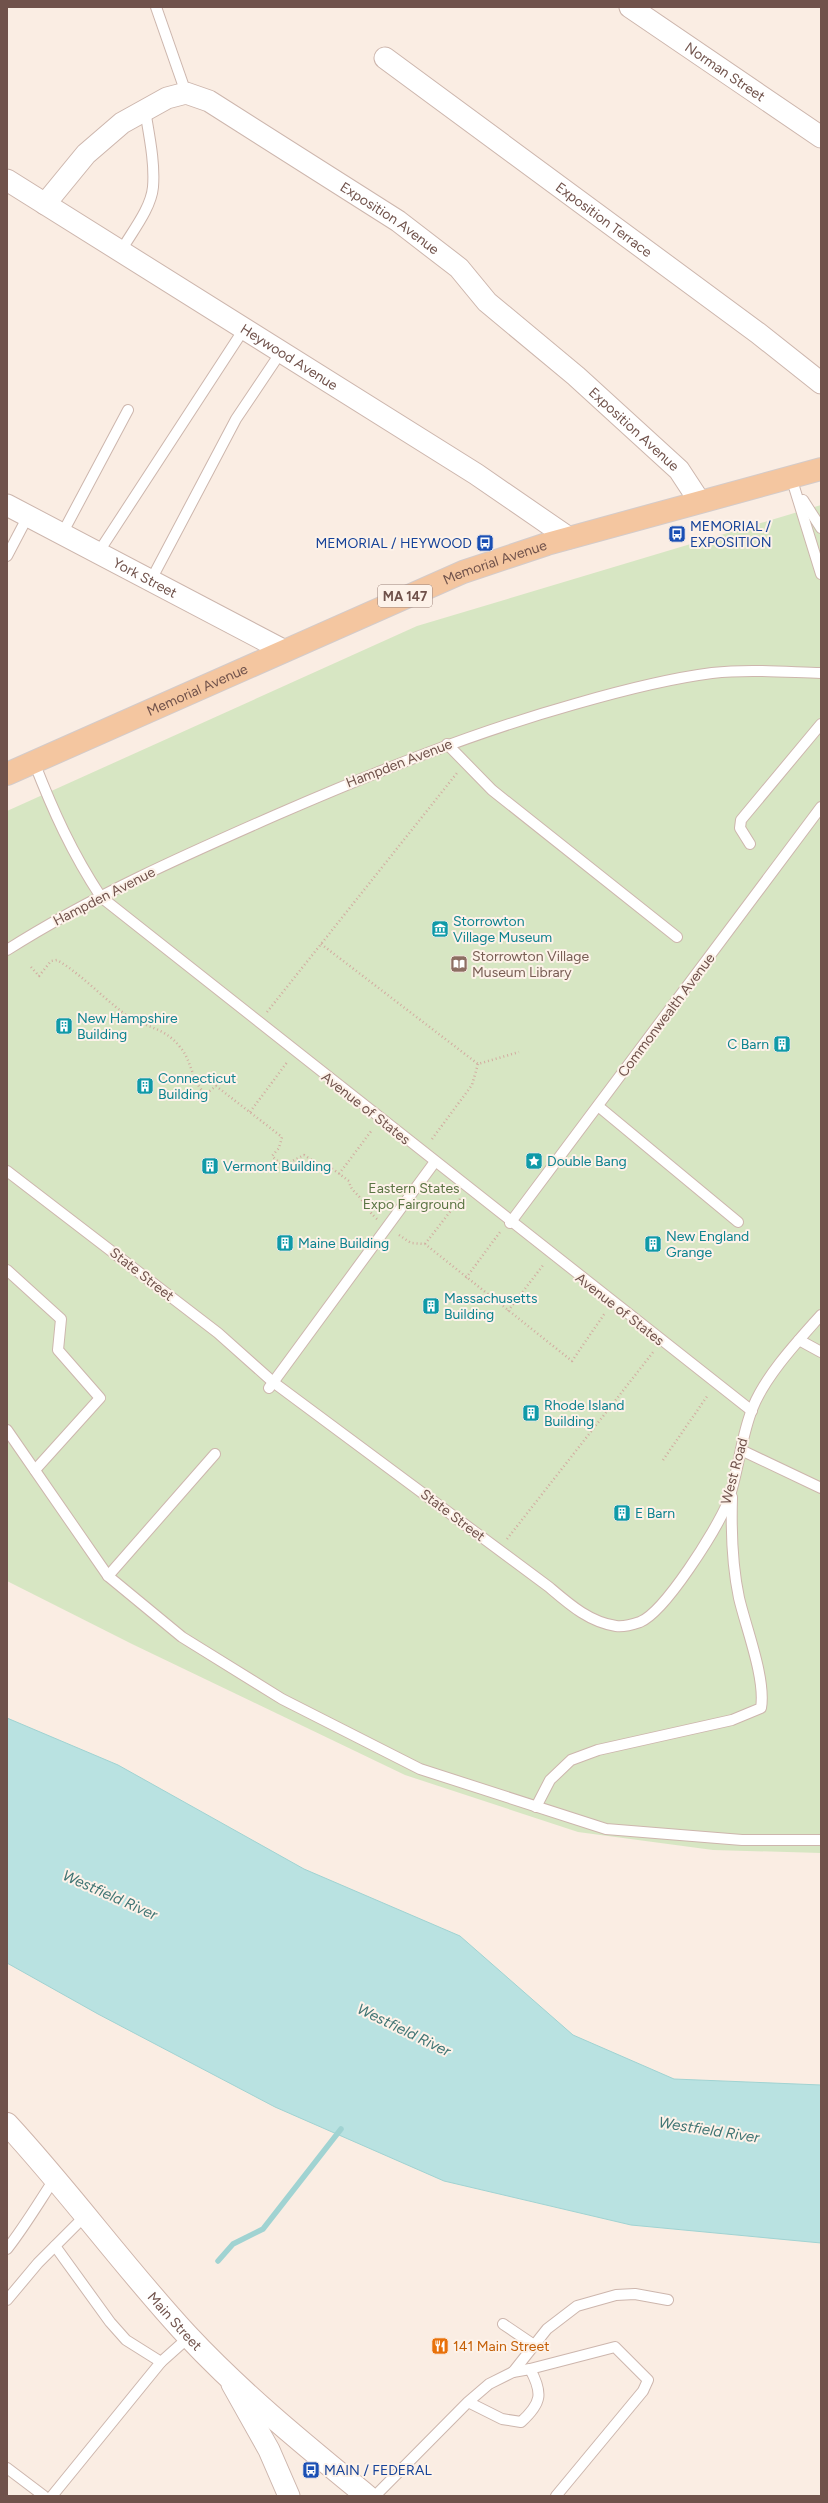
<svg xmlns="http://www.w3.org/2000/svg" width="828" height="2503" viewBox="0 0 828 2503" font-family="Figtree,sans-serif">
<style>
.green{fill:#d7e6c3}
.water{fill:#b9e2e1;stroke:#a0d3d2}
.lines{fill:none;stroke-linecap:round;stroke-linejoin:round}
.stream{stroke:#a0d3d2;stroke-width:5.5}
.lane-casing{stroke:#cdb6ad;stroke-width:12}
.street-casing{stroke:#cdb6ad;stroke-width:23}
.secondary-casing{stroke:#cfb5ab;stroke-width:24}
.primary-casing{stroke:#d4cbc9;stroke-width:24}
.path{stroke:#d2aba0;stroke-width:2.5;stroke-dasharray:1 3;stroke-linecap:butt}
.lane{stroke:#fff;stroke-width:10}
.street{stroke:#fff;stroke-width:21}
.secondary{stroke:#fff;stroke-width:22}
.primary{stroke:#f4c6a0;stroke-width:22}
.labels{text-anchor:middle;stroke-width:4;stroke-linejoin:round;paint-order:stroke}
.shield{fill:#fdf2e9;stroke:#9a827a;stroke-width:1}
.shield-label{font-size:13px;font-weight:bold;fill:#70524b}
.street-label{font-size:14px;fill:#70524b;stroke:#fdf2e9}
.transit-label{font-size:14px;fill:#164399;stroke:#fdf2e9;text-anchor:start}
.culture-label{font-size:14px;fill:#0d838f;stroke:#fdf2e9;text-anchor:start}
.education-label{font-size:14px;fill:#785e54;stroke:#fdf2e9;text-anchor:start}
.park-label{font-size:14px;fill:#5b7544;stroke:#fdf2e9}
.food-label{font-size:14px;fill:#c56008;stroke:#fdf2e9;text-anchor:start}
.water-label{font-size:15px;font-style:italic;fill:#407574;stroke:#fdf2e9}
</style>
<rect width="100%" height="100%" fill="#faede3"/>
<polygon class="green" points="821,505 821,1853 713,1850 578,1832 405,1775 132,1644 7,1581 7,811 417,626"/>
<polygon class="water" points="7,1718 118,1765 304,1869 460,1936 573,2035 674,2079 821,2085 821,2243 631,2225 444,2181 275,2107 98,2014 7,1963"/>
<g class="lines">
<polyline class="stream" points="218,2261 233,2244 263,2229 341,2129"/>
<defs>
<g id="lane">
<polyline points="156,7 186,93"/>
<path d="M121 251C131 233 151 209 153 187 155 162 149 135 145 110"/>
<polyline points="791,477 821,574"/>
<polyline points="803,500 821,528"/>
<polyline points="62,534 128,410"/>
<polyline points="98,553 244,329"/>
<polyline points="7,556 28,516"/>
<polyline points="151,580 236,419 281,352"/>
<polyline points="447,744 492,790 677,937"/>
<path d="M34 762C53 811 72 853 101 897L752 1411"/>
<polyline points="750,844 740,828 741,820 821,724"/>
<path d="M7 950C92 896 185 855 276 815 375 772 472 733 575 704 620 691 665 679 712 673 748 669 784 672 821 673"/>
<polyline points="598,1106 738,1222"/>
<path d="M7 1171 218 1333 273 1382 549 1587C569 1604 589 1622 616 1626 622 1627 634 1624 640 1622 665 1612 716 1530 727 1504 739 1473 740 1438 753 1407 766 1375 798 1341 821 1315"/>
<polyline points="510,1223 821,807"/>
<polyline points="7,1270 61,1319 58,1350 100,1398 35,1470"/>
<polyline points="799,1340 821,1352"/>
<polyline points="269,1388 434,1163"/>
<polyline points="7,1430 108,1576 182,1637 282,1699 420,1769 606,1829 742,1840 821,1840"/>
<polyline points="741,1450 821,1488"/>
<polyline points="108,1576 215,1454"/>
<path d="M536 1807 550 1780 571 1760 598 1750 732 1720 761 1708C766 1679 746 1628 739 1598 732 1565 731 1530 732 1497"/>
<polyline points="55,2246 110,2322 126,2340 161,2362"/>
<path d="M7 2249C25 2226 39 2202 55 2178"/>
<polyline points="7,2300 38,2263 86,2215"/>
<polyline points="503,2324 534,2345"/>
<polyline points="530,2369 615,2347 648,2380 643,2391 556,2496"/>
<polyline points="513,2372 547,2329 577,2306 616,2295 635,2294 668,2300"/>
<polyline points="7,2468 44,2496"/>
<polyline points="52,2496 161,2362 189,2337"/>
<path d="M375 2496 468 2402 489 2384 513 2372 530 2369C543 2393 542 2403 521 2422L502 2419 468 2402"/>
</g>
<g id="street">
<path id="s1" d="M630 7 821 137"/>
<path id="s2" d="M385 58 758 333 821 383"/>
<path id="s3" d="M7 180 476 474 569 538"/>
<path id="s4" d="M45 204 86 154 122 123 167 98 186 93 209 101 398 221 459 268 487 302 576 376 679 470 700 502"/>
<path id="s5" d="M7 505 283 650"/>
<polyline points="232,2384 269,2450 289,2496"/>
</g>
<g id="secondary">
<path id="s6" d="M7 2124C70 2192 124 2267 187 2335 242 2394 305 2445 367 2496"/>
</g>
<g id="primary">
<path id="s7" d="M7 774 463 572 547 544 821 469"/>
</g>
</defs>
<use href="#lane" class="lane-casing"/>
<use href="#street" class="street-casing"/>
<use href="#secondary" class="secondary-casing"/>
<use href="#primary" class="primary-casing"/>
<g class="path">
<polyline points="321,944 478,1064 519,1052"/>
<path d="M31 967 39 976 51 961 57 960C81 974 100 995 121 1011 141 1028 163 1025 180 1047 192 1060 192 1084 206 1094L216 1086 282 1137 279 1148 272 1156 283 1166 304 1155 321 1166 330 1167 349 1181C351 1191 356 1192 361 1199 368 1208 368 1211 377 1219"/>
<polyline points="267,1012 457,773"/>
<polyline points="250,1112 288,1061"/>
<polyline points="432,1139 472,1085 478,1064"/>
<polyline points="339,1174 372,1130"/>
<polyline points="399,1235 411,1243 425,1244 572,1361 605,1313"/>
<polyline points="425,1244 460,1199"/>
<polyline points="466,1278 500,1232"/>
<polyline points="508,1311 544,1264"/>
<polyline points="663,1460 708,1395"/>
<polyline points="507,1539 654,1351"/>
</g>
<use href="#lane" class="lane"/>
<use href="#street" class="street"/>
<use href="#secondary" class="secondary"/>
<use href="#primary" class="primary"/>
</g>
<defs>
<symbol id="bus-square" viewBox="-11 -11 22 22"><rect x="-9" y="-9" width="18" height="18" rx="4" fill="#1a4fb4" stroke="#fdf2e9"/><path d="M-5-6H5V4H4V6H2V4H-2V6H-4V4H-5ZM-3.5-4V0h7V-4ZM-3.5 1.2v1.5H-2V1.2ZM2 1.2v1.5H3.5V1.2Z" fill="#fff"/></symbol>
<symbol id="museum-square" viewBox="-11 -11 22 22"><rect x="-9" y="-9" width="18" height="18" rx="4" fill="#0f9aa8" stroke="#fdf2e9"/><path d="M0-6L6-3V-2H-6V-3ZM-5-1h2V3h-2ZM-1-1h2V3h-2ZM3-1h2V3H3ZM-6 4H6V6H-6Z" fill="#fff"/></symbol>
<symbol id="library-square" viewBox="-11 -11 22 22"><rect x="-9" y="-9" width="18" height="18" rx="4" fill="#8d6e63" stroke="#fdf2e9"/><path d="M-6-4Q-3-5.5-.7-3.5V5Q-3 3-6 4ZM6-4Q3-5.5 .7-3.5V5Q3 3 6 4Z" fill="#fff"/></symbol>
<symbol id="building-square" viewBox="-11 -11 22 22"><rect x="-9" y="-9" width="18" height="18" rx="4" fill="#0f9aa8" stroke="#fdf2e9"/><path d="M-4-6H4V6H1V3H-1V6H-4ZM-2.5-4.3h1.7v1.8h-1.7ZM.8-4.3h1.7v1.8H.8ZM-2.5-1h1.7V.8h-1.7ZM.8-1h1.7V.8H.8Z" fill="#fff"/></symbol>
<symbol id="sight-square" viewBox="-11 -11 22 22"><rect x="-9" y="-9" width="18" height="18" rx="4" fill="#0f9aa8" stroke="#fdf2e9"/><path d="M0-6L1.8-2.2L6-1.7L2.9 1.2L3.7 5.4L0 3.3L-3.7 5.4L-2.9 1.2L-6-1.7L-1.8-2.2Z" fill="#fff"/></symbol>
<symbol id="restaurant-square" viewBox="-11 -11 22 22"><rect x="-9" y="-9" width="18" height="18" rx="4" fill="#e8710a" stroke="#fdf2e9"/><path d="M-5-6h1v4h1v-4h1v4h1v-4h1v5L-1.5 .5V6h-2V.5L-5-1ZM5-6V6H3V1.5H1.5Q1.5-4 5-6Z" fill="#fff"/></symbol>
</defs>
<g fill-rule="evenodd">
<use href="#bus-square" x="667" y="524" width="20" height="20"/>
<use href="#bus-square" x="475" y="533" width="20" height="20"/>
<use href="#museum-square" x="430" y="919" width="20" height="20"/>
<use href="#library-square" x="449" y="954" width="20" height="20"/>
<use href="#building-square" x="54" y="1016" width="20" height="20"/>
<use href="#building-square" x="772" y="1034" width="20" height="20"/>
<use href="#building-square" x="135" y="1076" width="20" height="20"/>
<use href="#sight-square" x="524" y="1151" width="20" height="20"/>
<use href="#building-square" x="200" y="1156" width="20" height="20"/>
<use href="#building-square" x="275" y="1233" width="20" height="20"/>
<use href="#building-square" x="643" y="1234" width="20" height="20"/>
<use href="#building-square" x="421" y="1296" width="20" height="20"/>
<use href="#building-square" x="521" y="1403" width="20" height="20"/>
<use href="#building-square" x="612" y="1503" width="20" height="20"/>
<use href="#restaurant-square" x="430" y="2336" width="20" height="20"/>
<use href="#bus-square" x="301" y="2460" width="20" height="20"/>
</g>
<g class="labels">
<rect class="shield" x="378" y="585" width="54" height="22" rx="3"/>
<g class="shield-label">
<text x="405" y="601">MA 147</text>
</g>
<g class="street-label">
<text dy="5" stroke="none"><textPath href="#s1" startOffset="115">Norman Street</textPath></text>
<text dy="5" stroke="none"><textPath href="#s4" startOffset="423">Exposition Avenue</textPath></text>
<text dy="5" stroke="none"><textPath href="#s2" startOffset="272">Exposition Terrace</textPath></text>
<text dy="5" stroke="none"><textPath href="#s3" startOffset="333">Heywood Avenue</textPath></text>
<text dy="5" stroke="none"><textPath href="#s4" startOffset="747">Exposition Avenue</textPath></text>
<text dy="5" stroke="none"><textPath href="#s7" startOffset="532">Memorial Avenue</textPath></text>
<text dy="5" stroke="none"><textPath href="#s5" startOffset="156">York Street</textPath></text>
<text dy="5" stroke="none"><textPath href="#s7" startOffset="208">Memorial Avenue</textPath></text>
<text transform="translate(399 763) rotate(-21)" y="5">Hampden Avenue</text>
<text transform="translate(104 896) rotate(-27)" y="5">Hampden Avenue</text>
<text transform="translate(666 1015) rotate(-53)" y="5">Commonwealth Avenue</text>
<text transform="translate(366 1108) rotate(38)" y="5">Avenue of States</text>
<text transform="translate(142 1274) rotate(38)" y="5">State Street</text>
<text transform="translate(620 1309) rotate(38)" y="5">Avenue of States</text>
<text transform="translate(734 1471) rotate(-75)" y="5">West Road</text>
<text transform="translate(453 1515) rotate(37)" y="5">State Street</text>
<text dy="5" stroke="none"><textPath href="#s6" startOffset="259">Main Street</textPath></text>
</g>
<g class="transit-label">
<text x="690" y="531">MEMORIAL /<tspan x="690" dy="16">EXPOSITION</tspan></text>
<text x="472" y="548" text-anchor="end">MEMORIAL / HEYWOOD</text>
<text x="324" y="2475">MAIN / FEDERAL</text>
</g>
<g class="culture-label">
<text x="453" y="926">Storrowton<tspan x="453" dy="16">Village Museum</tspan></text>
<text x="77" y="1023">New Hampshire<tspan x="77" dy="16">Building</tspan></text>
<text x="769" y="1049" text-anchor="end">C Barn</text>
<text x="158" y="1083">Connecticut<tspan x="158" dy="16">Building</tspan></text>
<text x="547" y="1166">Double Bang</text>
<text x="223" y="1171">Vermont Building</text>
<text x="666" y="1241">New England<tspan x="666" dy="16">Grange</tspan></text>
<text x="298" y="1248">Maine Building</text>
<text x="444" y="1303">Massachusetts<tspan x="444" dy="16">Building</tspan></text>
<text x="544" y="1410">Rhode Island<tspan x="544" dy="16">Building</tspan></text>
<text x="635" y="1518">E Barn</text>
</g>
<g class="education-label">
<text x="472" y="961">Storrowton Village<tspan x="472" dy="16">Museum Library</tspan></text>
</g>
<g class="park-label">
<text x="414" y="1193">Eastern States<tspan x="414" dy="16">Expo Fairground</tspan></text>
</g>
<g class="food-label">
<text x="453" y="2351">141 Main Street</text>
</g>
<g class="water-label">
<text transform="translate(110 1895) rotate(24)" y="5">Westfield River</text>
<text transform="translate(404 2030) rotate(26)" y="5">Westfield River</text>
<text transform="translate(709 2130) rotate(9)" y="5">Westfield River</text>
</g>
</g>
<rect width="828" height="2503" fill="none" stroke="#70524b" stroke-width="16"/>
</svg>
